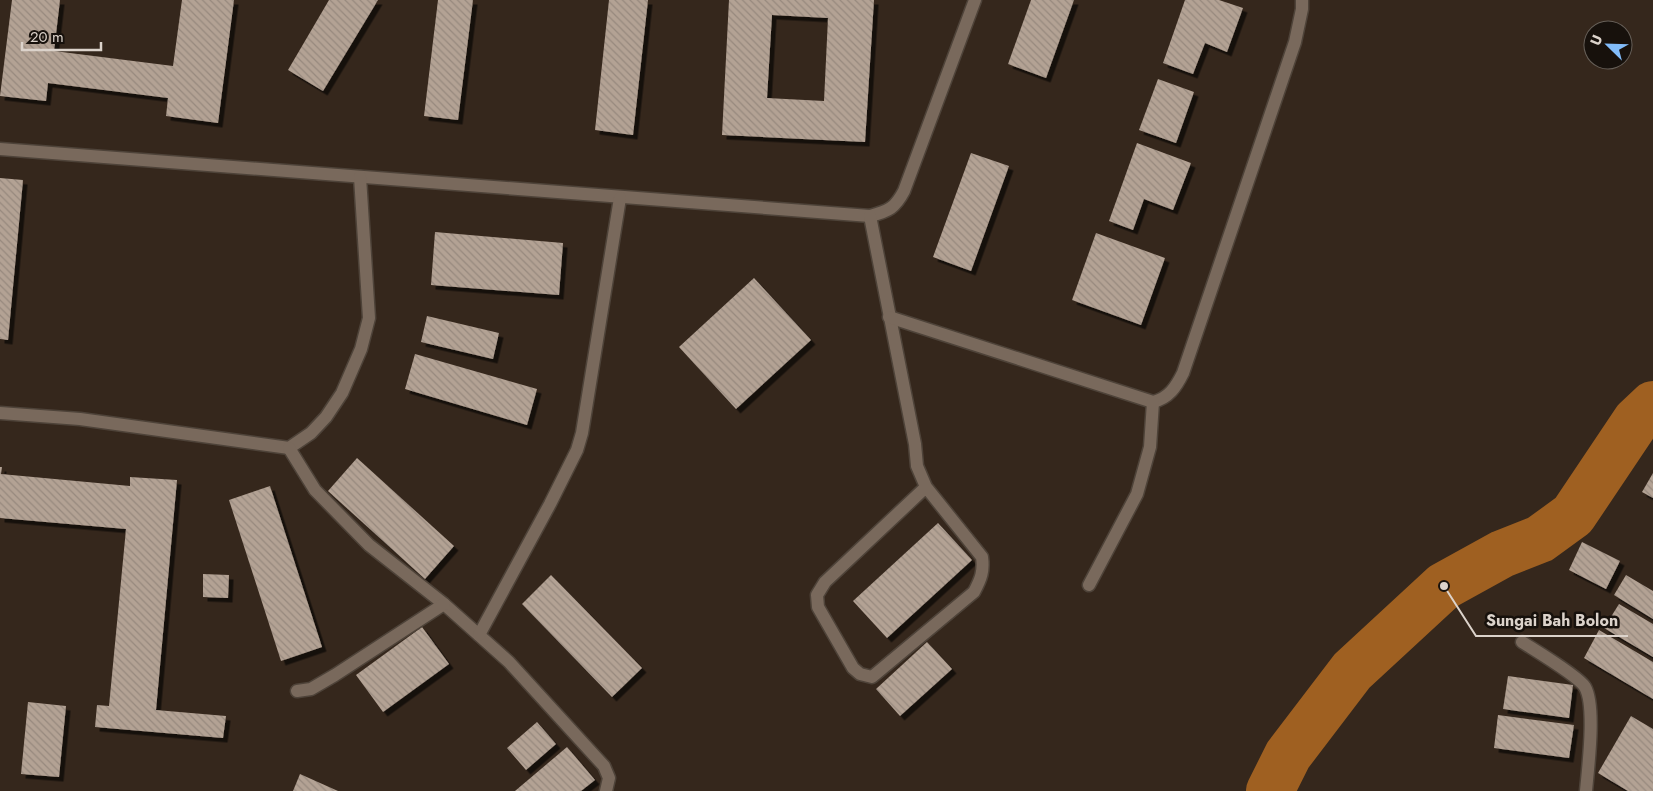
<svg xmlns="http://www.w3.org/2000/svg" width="1653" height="791" viewBox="0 0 1653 791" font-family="Jost,sans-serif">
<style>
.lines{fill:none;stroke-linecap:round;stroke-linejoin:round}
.river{stroke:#9f6021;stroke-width:48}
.building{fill:url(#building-back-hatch);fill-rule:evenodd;filter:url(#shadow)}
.minor-casing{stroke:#4e4339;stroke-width:15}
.minor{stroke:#79695c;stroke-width:12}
.leader{fill:none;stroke:#dcd3cb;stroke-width:2}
.callout-dot{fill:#dcd3cb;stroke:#17110c;stroke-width:2}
.callout-label{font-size:16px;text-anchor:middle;font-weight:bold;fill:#dcd3cb;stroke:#17110c;stroke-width:5;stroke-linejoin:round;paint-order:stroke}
</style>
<defs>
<pattern id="building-back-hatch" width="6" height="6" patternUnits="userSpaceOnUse" patternTransform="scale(1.25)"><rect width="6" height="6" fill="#b3a294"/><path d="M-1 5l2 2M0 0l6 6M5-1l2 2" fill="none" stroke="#97897e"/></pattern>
<filter id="shadow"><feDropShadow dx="4.5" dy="4.5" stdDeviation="0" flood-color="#0009"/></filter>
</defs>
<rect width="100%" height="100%" fill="#35271c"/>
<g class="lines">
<polyline class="river" points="1270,791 1288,755 1352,671 1444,586 1502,554 1540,539 1573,515 1636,421 1653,405"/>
</g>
<g class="building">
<polygon points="12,0 60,0 54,51 173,66 182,0 234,0 218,123 166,116 168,98 48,83 46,101 0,96"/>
<polygon points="329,0 378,0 323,91 288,70"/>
<polygon points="438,0 473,0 458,120 424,116"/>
<polygon points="609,0 648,0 633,135 595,130"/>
<path d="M729 0H874L865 142 722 135ZM772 15 828 18 824 101 767 98Z"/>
<polygon points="1031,0 1074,0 1046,78 1008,64"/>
<polygon points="1185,0 1219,0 1243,8 1227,52 1205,43 1193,74 1163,63"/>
<polygon points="1158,79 1194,92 1176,143 1139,130"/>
<polygon points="1137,143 1191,163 1173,210 1144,199 1133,230 1109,221"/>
<polygon points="971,153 1009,166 971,271 933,257"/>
<polygon points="0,178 23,180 8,340 0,339"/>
<polygon points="435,232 563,243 559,295 431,285"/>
<polygon points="1096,233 1165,258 1141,325 1072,300"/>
<polygon points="754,278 811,340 736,409 679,347"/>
<polygon points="427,316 499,333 493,359 421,342"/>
<polygon points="415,354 537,389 527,425 405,389"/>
<polygon points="357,458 454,546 425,579 328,491"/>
<polygon points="0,467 2,467 1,474 130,486 130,477 177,480 156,710 226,716 223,738 95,727 97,705 109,706 126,529 0,518"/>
<polygon points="1653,473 1653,498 1642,492"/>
<polygon points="270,486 322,647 281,661 229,500"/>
<polygon points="938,523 972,560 887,638 853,601"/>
<polygon points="1582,542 1620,561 1606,589 1569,570"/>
<polygon points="203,574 229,575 228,598 203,597"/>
<polygon points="551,575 642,668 612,697 522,604"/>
<polygon points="1626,575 1653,591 1653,619 1614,595"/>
<polygon points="1619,604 1653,624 1653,657 1604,628"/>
<polygon points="422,627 449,664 383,712 356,675"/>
<polygon points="1599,630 1653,662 1653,699 1584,658"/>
<polygon points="927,642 952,669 900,716 876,689"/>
<polygon points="1508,676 1573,685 1569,718 1503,709"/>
<polygon points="28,702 66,706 59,777 21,774"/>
<polygon points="1498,715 1574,725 1569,758 1494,748"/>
<polygon points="1631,716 1653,729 1653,791 1628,791 1598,773"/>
<polygon points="537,722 556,744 526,770 507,748"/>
<polygon points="567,747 595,780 581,791 515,791"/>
<polygon points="300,774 338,791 293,791"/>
</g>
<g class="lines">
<defs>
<g id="minor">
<path d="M0 149 870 216C889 211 895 208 904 191L975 0"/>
<path d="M870 216 915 444 917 466 926 487 982 557C984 571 981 579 974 592L872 677 860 674 853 668 818 607 817 595 825 582 926 487"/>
<path d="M889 317 1153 402C1169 398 1176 387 1183 373L1295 42 1302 9V0"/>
<polyline points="0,413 80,419 289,448 311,433 326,417 342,393 361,349 369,318 360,177"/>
<polyline points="289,448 315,490 369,545 444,604 509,662 604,766 609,778 606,791"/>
<polyline points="1089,585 1137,494 1150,447 1153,402"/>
<polyline points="479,635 550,504 577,450 582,433 620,198"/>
<path d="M1522 642C1536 651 1578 676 1585 687 1596 706 1588 768 1586 791"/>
<polyline points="297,691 311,689 335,675 444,604"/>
</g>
</defs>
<use href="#minor" class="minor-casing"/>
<use href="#minor" class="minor"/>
</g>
<path class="leader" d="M1444 586L1476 636H1628"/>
<circle class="callout-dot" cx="1444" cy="586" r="5"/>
<g class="callout-label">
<text x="1552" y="626">Sungai Bah Bolon</text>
</g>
<g transform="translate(1608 45) rotate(293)"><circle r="24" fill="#17110c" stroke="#665f58"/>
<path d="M0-4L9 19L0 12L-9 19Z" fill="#82bcfa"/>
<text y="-8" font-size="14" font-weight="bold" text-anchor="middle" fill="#dcd3cb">U</text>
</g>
<path d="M22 42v8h79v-8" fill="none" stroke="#dcd3cb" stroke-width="2.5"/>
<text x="30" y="42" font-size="15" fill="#dcd3cb" stroke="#17110c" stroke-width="4" paint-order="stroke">20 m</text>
</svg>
